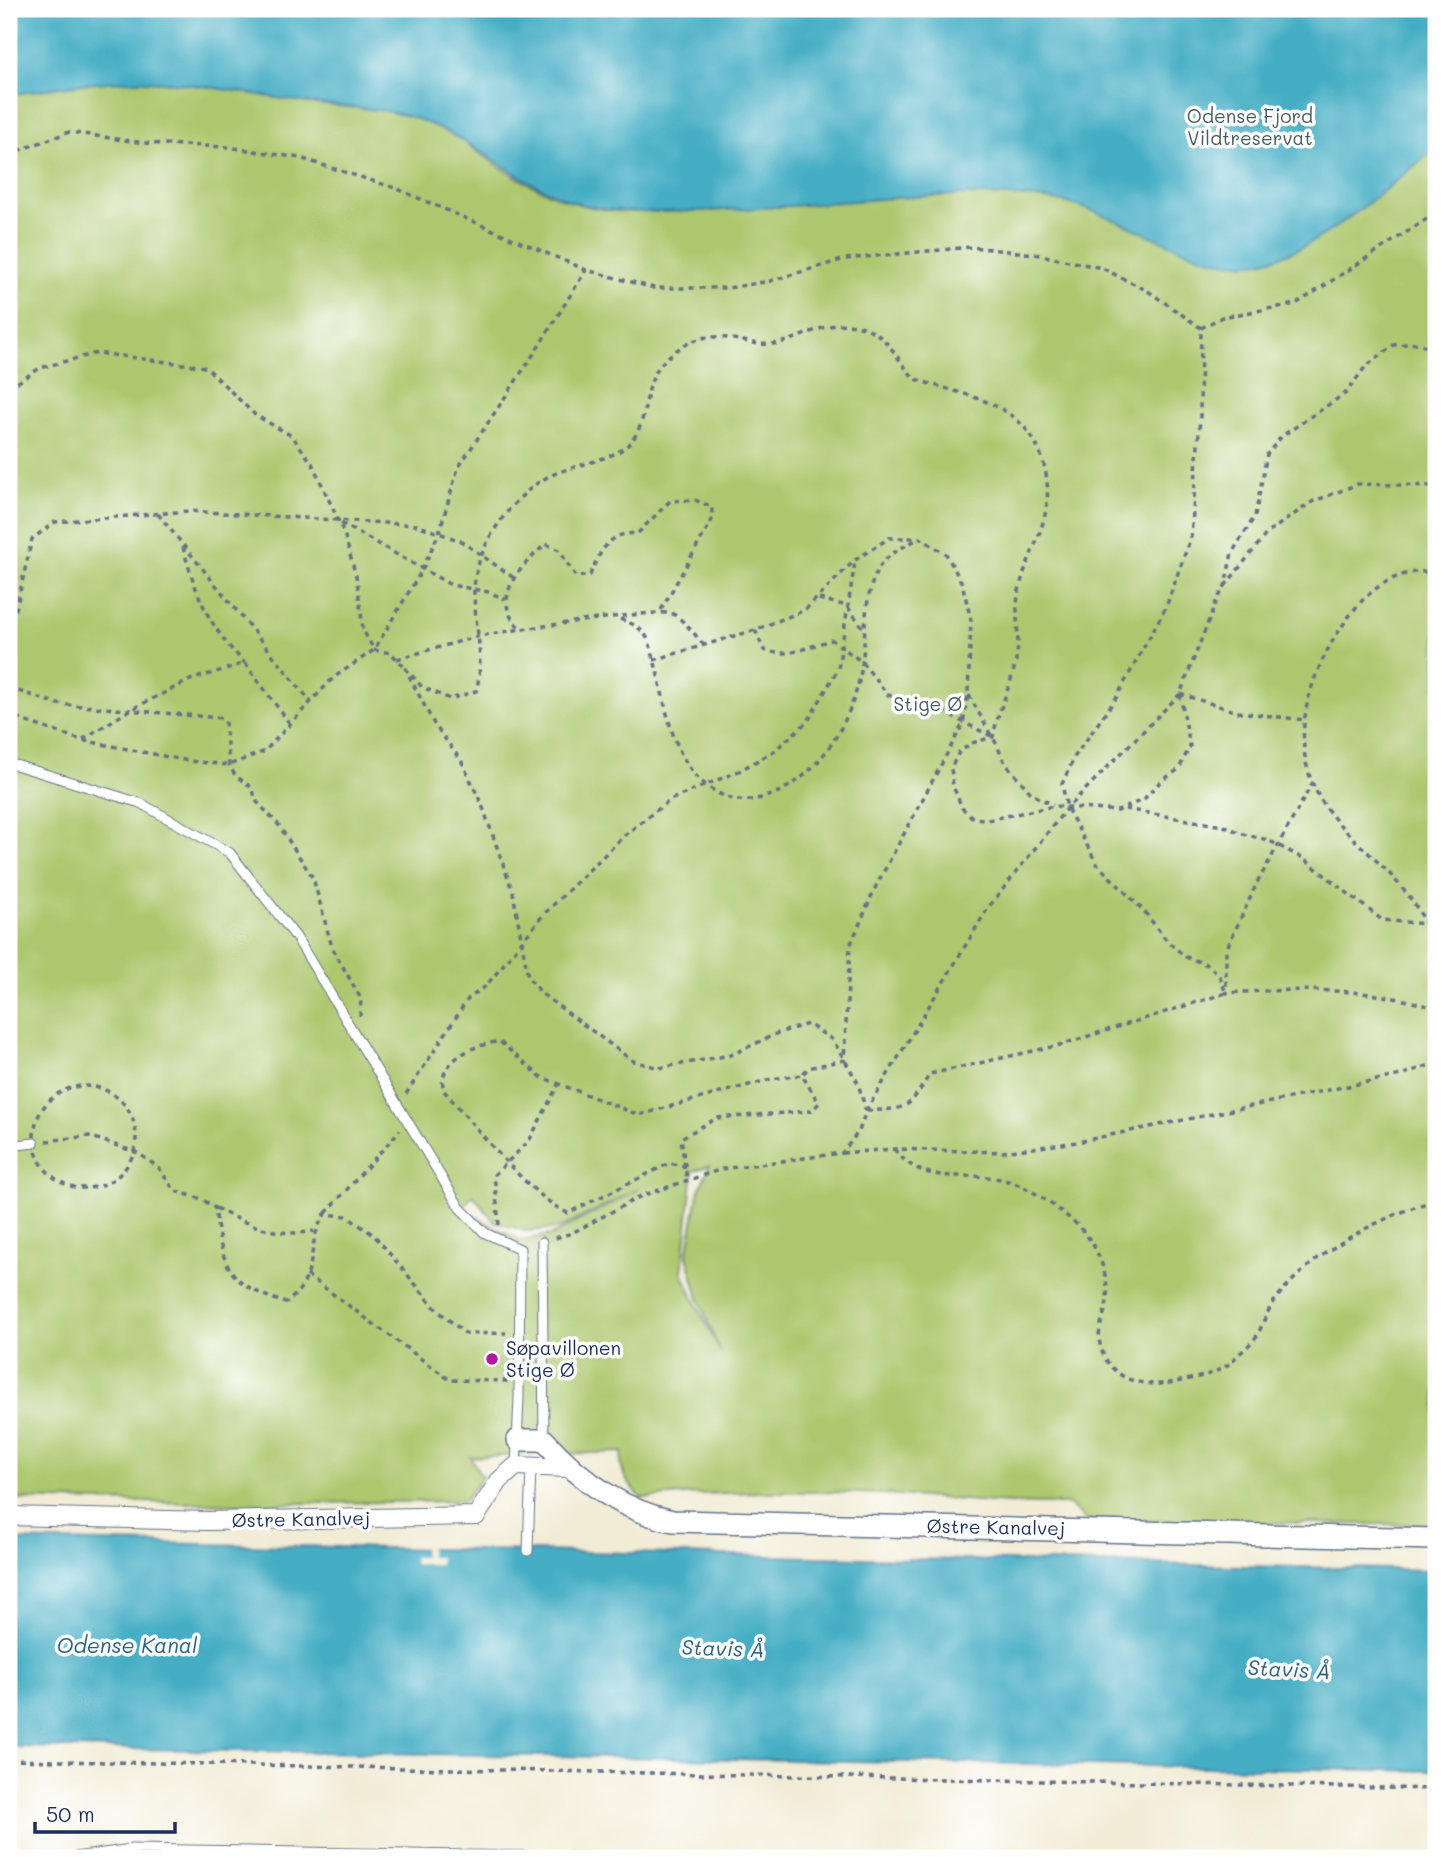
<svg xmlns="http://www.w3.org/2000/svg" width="1445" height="1867" viewBox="0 0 1445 1867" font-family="Mali,sans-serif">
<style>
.green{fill:#acc76d;stroke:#647b66;stroke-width:2;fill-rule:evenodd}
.forest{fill:#89ac60;stroke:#526e5f;stroke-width:2}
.water{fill:#45adc4;stroke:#306e91;stroke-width:2}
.pier{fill:#f1ecd5}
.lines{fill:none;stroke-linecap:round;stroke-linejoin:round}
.service-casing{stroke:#667188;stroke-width:11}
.minor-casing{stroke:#667188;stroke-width:20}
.tertiary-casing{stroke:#667188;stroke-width:24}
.path{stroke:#667188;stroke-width:3.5;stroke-dasharray:5 5;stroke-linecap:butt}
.service{stroke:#fff;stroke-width:9}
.minor{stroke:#fff;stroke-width:18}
.tertiary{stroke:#fff;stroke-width:21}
.poi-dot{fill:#b5179e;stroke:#fff;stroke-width:2.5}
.labels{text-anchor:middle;stroke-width:7;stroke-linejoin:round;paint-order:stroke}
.park-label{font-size:19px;fill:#465d62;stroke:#fff}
.poi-label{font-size:19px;fill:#1b2f5e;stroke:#fff;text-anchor:start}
.street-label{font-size:19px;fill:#1b2f5e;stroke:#fff}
.water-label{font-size:21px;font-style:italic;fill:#2c6187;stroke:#fff}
</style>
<rect width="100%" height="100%" fill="#fff"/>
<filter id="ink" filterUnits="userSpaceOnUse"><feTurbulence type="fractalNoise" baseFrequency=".0143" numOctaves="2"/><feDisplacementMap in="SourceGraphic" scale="14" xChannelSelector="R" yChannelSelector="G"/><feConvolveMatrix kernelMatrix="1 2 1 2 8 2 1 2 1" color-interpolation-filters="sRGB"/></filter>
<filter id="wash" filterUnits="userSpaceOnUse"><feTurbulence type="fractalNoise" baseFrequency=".00686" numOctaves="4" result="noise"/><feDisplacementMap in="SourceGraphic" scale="28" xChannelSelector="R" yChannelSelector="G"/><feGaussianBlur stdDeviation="1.57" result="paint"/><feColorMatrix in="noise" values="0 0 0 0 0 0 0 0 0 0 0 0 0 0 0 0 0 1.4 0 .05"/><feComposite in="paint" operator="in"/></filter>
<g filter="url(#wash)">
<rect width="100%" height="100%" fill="#f1ecd5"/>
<path class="green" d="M9 9H1436V1525L1085 1520 1069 1504C1006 1505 945 1498 882 1494 801 1490 722 1491 641 1498 628 1484 617 1471 623 1452L470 1457 482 1477 464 1501 234 1504 9 1499ZM467 144 1010 196C904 187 797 210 691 211 660 212 626 214 595 208 549 199 504 172 467 144ZM1389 184C1366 201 1346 221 1322 236 1247 282 1193 256 1121 220ZM710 1165 699 1190 687 1255 699 1298 720 1352 682 1273 693 1171ZM639 1189 552 1235 520 1240 461 1209 473 1195 495 1222 526 1231 560 1228Z"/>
<polygon class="forest" points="1290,1854 1290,1858 1178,1858"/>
<g class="water">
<path d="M9 9H1436V149C1385 187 1323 250 1260 262 1196 274 1114 206 1046 199 930 186 815 209 699 211 665 212 628 214 594 207 530 194 485 147 427 123 390 107 347 108 308 103 253 95 199 83 144 81 98 80 53 88 9 95Z"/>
<polygon points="9,1540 1436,1570 1436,1771 9,1747"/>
</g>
<polygon class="pier" points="423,1545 429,1545 430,1557 440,1557 440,1564 414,1564 413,1557 424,1557"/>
</g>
<g filter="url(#ink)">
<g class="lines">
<defs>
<g id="service">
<polyline points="9,763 140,803 230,853 296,937 460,1208 485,1233 520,1249 519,1398 516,1466"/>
<polyline points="9,1146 34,1143"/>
<polyline points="542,1242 544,1438"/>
<polyline points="528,1551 531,1467"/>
<polyline points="69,1858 131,1849 635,1858"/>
</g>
<polyline id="minor" points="9,1516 208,1521 476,1516 499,1481 516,1466 569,1468"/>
<path id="tertiary" d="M518 1440H544C579 1479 621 1511 673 1521L1436 1539"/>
</defs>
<use href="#service" class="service-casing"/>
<use href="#minor" class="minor-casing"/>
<use href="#tertiary" class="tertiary-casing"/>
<g class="path">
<path d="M9 154 69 132 144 143 227 147 300 158 395 188 586 270 654 288H728L770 281 845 259 971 247 1035 254 1102 268 1148 291 1201 328 1200 418 1191 537 1166 607 1116 698 1075 756 1062 784 1067 808 1097 864 1144 911 1167 941 1186 957 1208 965 1220 977 1226 993 1060 1045 930 1074C907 1110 911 1108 866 1111"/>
<polyline points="1201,328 1222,317 1296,304 1436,213"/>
<polyline points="9,388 40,368 97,353 206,367 255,415 292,436 312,463 344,533 357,580 363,630 374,650"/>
<polyline points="158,514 311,702"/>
<polyline points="341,523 451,585 489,592 505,599"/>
<path d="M183 547C196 595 209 628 245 663"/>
<path d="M1436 574C1405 565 1373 586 1354 610 1315 659 1285 732 1317 793 1337 831 1376 855 1402 888 1416 904 1426 923 1436 942"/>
<polyline points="1225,586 1267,533 1312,502 1358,484 1436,486"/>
<polyline points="819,599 847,606 864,629"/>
<path d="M661 610 712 520V507L695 500 670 501 637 534C610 530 599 553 590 575L576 577 559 550 546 544C520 566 488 600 521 629 543 627 661 608 673 614 684 620 695 635 704 645"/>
<polyline points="9,618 16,609 32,539 55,522 189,511 417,525 461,541 514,578"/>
<path d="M620 619C631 623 639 626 646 636 651 644 653 657 656 667 666 706 672 760 707 786 729 802 745 804 771 795 821 777 855 715 862 665 866 635 863 600 877 571 885 555 903 547 918 539"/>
<path d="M755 630 764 650C790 659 807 646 832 640L862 662 888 695 907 697 924 709 935 708 993 737 1005 763 1032 794 1053 805"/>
<polyline points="374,650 391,653 406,669"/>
<polyline points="397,659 479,636 521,629"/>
<polyline points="654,660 755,630 805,610 855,560 889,538 920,538 946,554 962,583 971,620 968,693 963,724 876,886 850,946 844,1060 808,1068 802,1075"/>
<path d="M405 668 422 687 450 699 476 691C485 659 475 626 474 594 473 552 506 505 539 482 563 465 610 463 629 444 650 422 642 387 661 364 671 353 685 343 699 339 725 331 754 349 780 343 808 336 833 317 863 327 894 337 902 375 921 381 978 399 1033 405 1046 474 1054 523 1028 548 1019 591 1014 612 1020 633 1017 654 1013 683 998 709 993 737L972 743 959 752 951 768 953 786 962 808 972 817 987 820 1054 806 1118 811 1144 799 1160 782 1179 769 1190 746 1180 694 1216 602 1225 586 1232 553 1255 516 1267 454 1282 436 1346 393 1366 366 1394 345 1419 343 1436 352"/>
<polyline points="409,676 434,724 462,762 482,805 513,892 528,977 542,994 633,1061 659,1068 731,1055 778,1033 808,1024 833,1040 858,1083 866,1111 859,1131 842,1153 722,1169 641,1196 572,1233 555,1238"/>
<polyline points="9,688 58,704 221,718 225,723 229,765 235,775 252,788 257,802 278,824 313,878 332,947 361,999 360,1016"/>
<polyline points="1180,694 1238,712 1305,720"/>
<polyline points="969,695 992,737"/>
<polyline points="9,712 24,721 81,740 189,761 229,765 265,751 333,678 374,650 422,570 439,533 458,468 539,346 586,270"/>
<polyline points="83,739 130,710 190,680 245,663 290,724"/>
<path d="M1313 782 1256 885 1226 950V993C1295 989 1370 986 1436 1009"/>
<polyline points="1125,809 1228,827 1239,833 1268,840 1304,859 1382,920 1426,924"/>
<circle cx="85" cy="1137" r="51"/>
<polyline points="406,1094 468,999 486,986 544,914 626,834 670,800 739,771 774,751 808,721 838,669 855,562"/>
<polyline points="866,1111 988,908 1067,808 1180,694"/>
<path d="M46 1141 89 1136 138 1153 159 1168 175 1191 202 1199 215 1208C222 1266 226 1284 286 1303 323 1274 303 1247 325 1214L346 1216 374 1235 437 1310 466 1334 506 1333"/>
<path d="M894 1149C927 1191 967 1167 1011 1182 1034 1190 1055 1206 1074 1222 1096 1240 1112 1278 1106 1307 1103 1318 1097 1333 1100 1344 1108 1381 1144 1388 1176 1382 1194 1378 1221 1374 1234 1359 1242 1351 1254 1342 1259 1332 1265 1318 1269 1307 1279 1295 1318 1249 1380 1217 1436 1200"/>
<polyline points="842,1153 894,1149 1003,1152 1077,1142 1401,1075 1436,1063"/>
<path d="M686 1167 670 1163 568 1213C530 1197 473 1123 444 1091 435 1062 475 1043 500 1042L541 1077 639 1115 771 1079 802 1075 819 1103 812 1111 717 1118 681 1138 687 1180"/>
<path d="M216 1208C246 1225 280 1238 314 1231"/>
<polyline points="326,1213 400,1130"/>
<polyline points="499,1225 494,1175 529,1141 558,1085"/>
<polyline points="307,1275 450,1380 508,1381"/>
<polyline points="9,1760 1436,1789"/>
<polyline points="1347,1858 1351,1854 1436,1856"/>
</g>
<use href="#service" class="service"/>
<use href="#minor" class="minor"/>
<use href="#tertiary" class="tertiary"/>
</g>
</g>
<circle class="poi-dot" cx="492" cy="1359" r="7"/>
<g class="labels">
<g class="park-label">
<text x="1250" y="123">Odense Fjord<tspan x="1250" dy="22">Vildtreservat</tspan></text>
<text x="928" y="711">Stige Ø</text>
</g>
<g class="poi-label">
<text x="506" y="1355">Søpavillonen<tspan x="506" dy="22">Stige Ø</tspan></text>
</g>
<g class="street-label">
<text transform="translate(301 1519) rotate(-1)" y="7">Østre Kanalvej</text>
<text transform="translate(996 1527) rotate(1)" y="7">Østre Kanalvej</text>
</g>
<g class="water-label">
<text x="127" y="1653">Odense Kanal</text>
<text transform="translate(723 1649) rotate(2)" y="7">Stavis Å</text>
<text transform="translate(1289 1670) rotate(3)" y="7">Stavis Å</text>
</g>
</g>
<rect width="1445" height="1867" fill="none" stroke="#fff" stroke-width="35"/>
<path d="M35 1822v10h140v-10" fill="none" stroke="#1b2f5e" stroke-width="3.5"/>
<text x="46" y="1822" font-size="21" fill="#1b2f5e" stroke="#ffffff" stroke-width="5" paint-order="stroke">50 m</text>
</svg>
